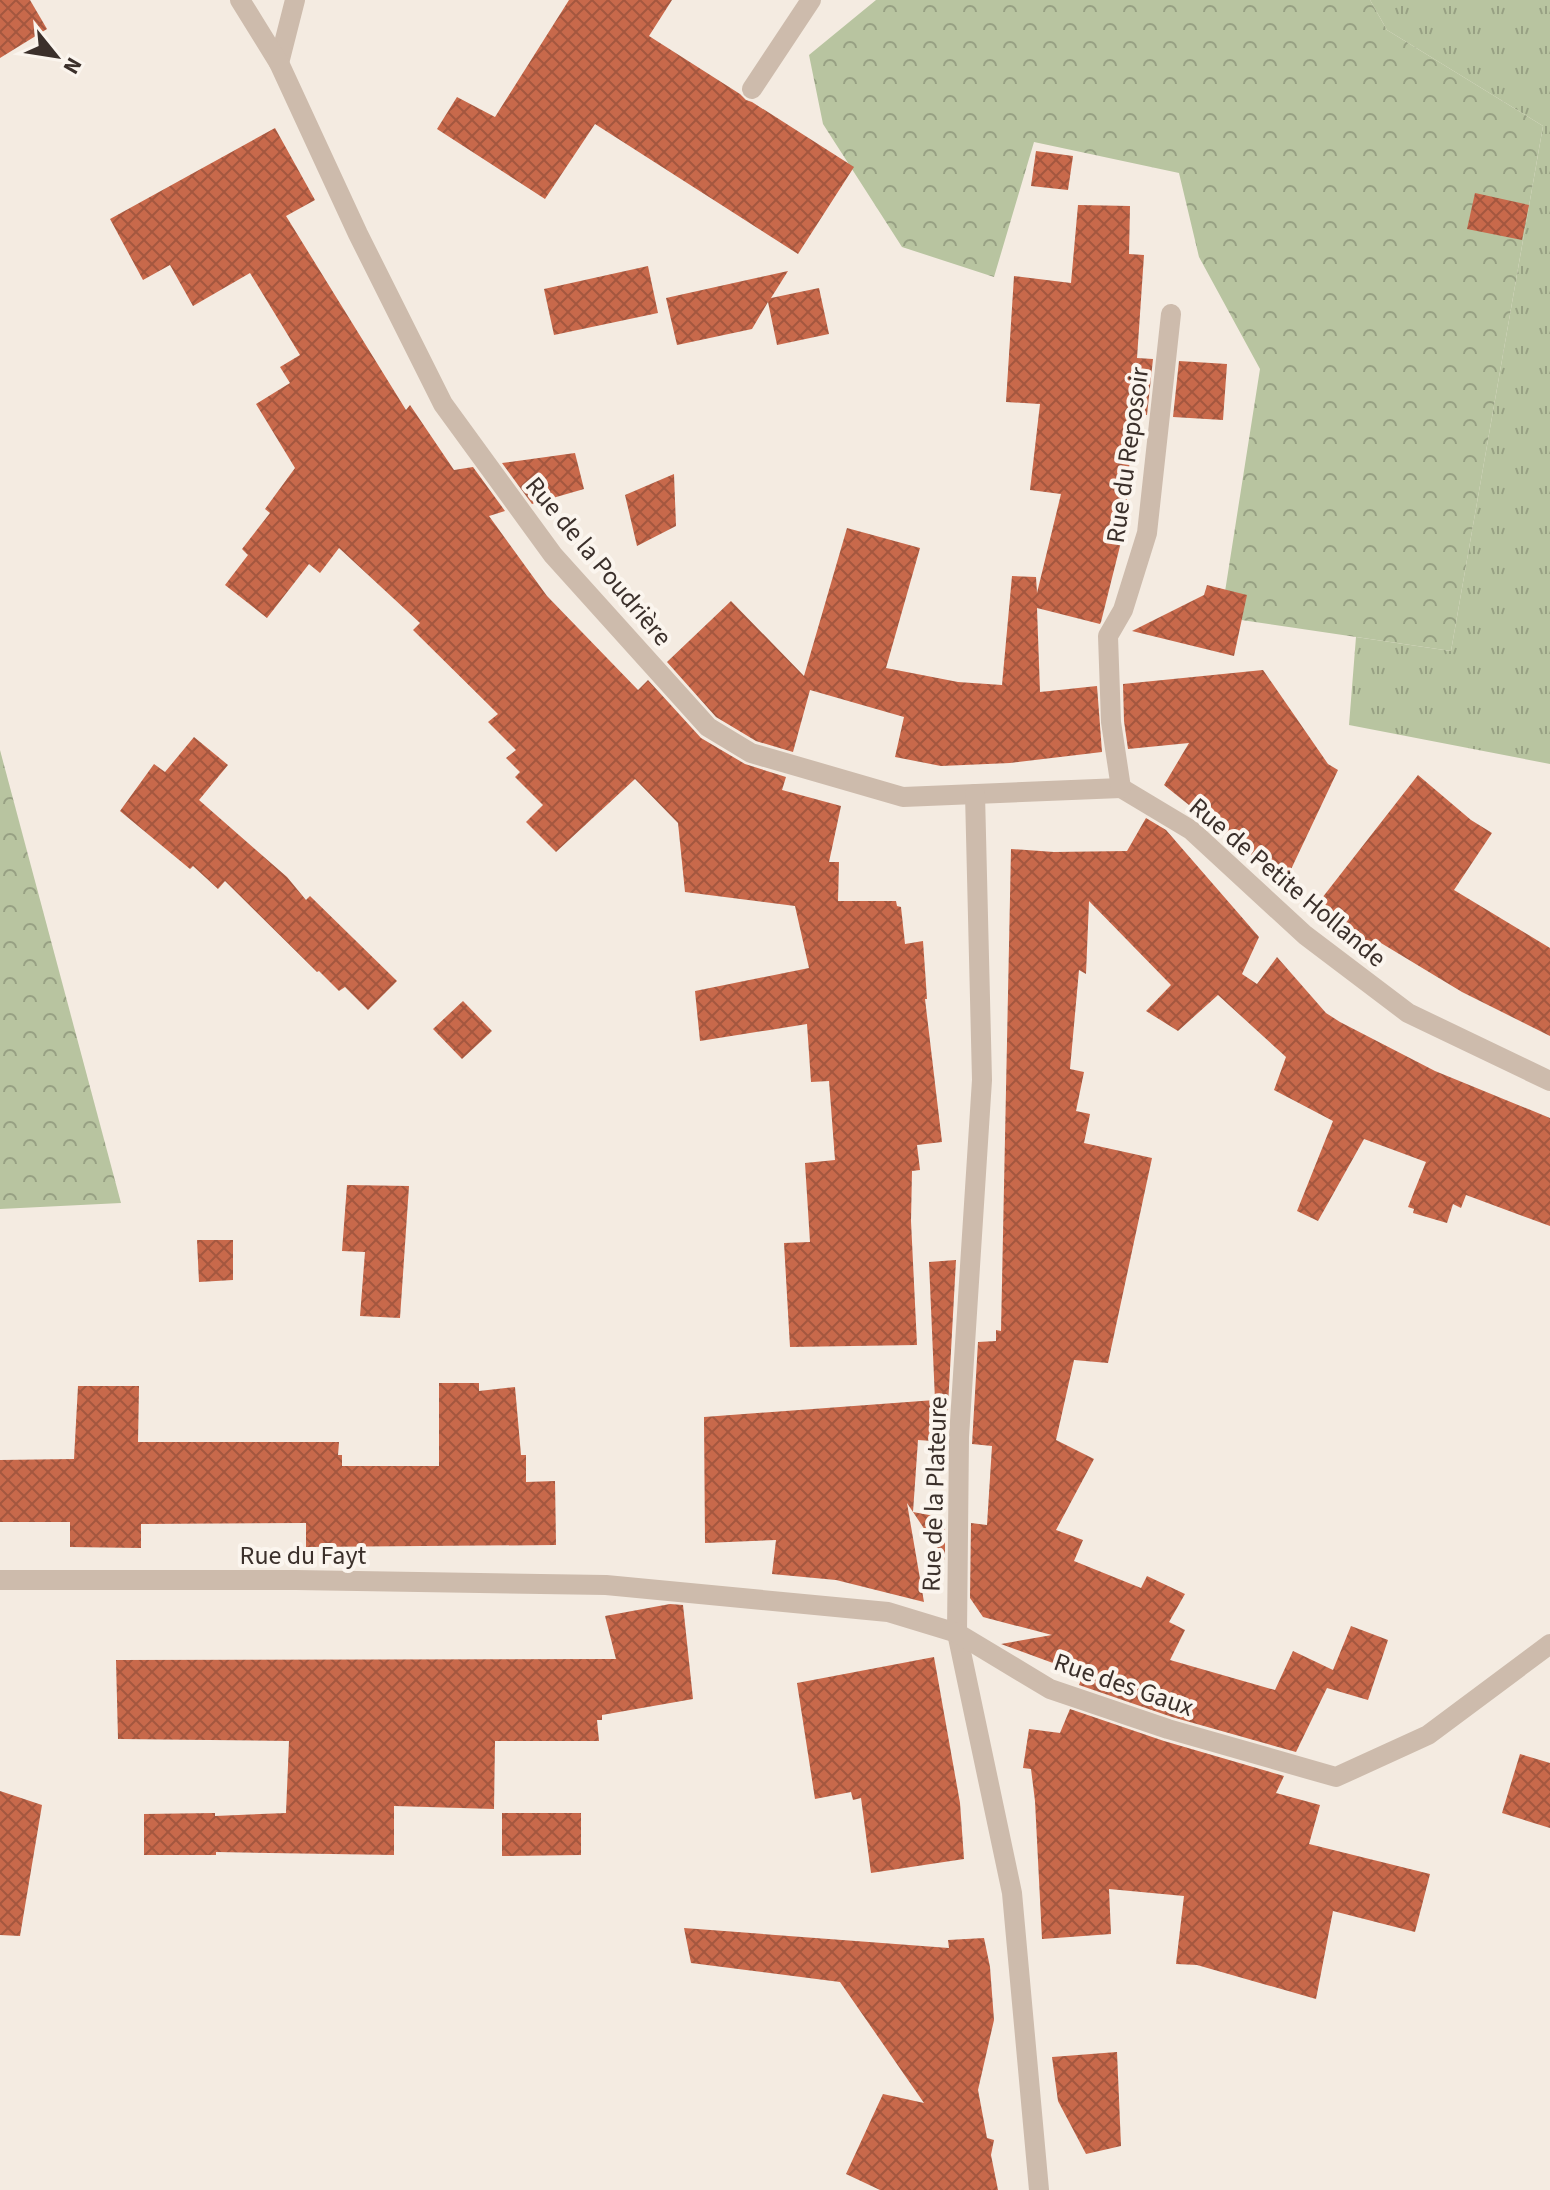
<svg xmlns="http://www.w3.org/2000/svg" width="1550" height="2190" viewBox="0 0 1550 2190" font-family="'Source Sans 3',sans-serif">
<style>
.grass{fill:url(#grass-tufts)}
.forest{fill:url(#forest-crowns)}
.building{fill:url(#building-cross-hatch)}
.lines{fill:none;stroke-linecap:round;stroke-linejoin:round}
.service{stroke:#cdbbac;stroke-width:20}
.minor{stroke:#cdbbac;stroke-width:20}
.labels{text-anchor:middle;stroke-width:8;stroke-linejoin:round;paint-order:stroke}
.street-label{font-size:26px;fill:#3b302b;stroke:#fbf5ee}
</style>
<defs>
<pattern id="grass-tufts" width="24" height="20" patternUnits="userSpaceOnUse" patternTransform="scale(2)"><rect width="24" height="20" fill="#b8c4a0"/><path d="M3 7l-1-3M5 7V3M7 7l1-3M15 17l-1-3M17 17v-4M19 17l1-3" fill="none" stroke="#97a083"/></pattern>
<pattern id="forest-crowns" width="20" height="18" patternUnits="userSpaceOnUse" patternTransform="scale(2)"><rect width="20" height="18" fill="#b8c4a0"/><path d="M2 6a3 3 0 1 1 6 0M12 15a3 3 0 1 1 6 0" fill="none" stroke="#97a083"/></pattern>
<pattern id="building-cross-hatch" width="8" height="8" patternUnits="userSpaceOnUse" patternTransform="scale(2)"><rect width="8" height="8" fill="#c8694b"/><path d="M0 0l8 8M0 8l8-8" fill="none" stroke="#a4573f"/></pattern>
</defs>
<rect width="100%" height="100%" fill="#f4ebe1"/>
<polygon class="grass" points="1370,0 1550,0 1550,764 1349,725 1356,637 1451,651 1543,126 1387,30"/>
<g class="forest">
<polygon points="876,0 1370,0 1387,30 1543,126 1451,651 1221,617 1260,369 1199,257 1179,173 1034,142 994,277 902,247 823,124 809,55"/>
<polygon points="0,750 121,1203 0,1209"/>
</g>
<g class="building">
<polygon points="0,0 30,0 47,29 0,58"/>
<polygon points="569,0 672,0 649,36 740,94 746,100 752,102 854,167 798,254 595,124 545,199 437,129 457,97 495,117"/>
<polygon points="275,128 315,200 286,216 406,410 410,405 454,470 473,467 505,511 489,516 547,596 638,690 648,680 701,738 745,764 786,777 782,790 841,806 829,862 839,862 838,901 896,901 897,906 901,907 905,944 923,941 927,999 925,999 942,1142 917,1145 920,1170 912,1171 911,1221 917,1345 790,1347 784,1243 810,1242 805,1163 835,1160 829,1081 811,1082 807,1024 700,1041 695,991 809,968 795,906 685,892 678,823 635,779 556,852 526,822 543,805 515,777 520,772 506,758 516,750 488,722 498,714 413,630 420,623 339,548 320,573 309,564 267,618 225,585 248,555 242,549 270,513 265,509 295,468 256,404 290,383 280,367 300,355 250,273 193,306 170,265 143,280 110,219"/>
<polygon points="1036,151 1073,156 1068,190 1031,186"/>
<polygon points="1475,193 1529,205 1522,240 1467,229"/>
<polygon points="1078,205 1130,206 1129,254 1144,255 1137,358 1153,359 1147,415 1133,414 1125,526 1101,622 1100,624 1037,608 1040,692 1097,686 1102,752 1010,763 941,766 895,757 904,717 810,690 793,752 756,741 716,717 667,662 731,601 804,676 847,528 920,548 886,668 958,682 1002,685 1012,576 1036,577 1037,593 1061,494 1030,490 1040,404 1006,402 1014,276 1071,283"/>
<polygon points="648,266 658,313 554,335 544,289"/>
<polygon points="788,271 771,298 819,288 829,334 777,345 768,302 752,329 677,345 666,298"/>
<polygon points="1179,361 1227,364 1223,420 1173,417"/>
<polygon points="575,453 584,489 532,504 502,463"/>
<polygon points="674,474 676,526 637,546 625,495"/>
<polygon points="1207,585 1247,595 1234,656 1132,631 1204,595"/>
<polygon points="1263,670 1328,764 1338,770 1285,882 1164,785 1189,743 1128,749 1124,721 1123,684"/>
<polygon points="194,737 228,765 199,800 287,877 306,900 310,896 397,981 368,1010 345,987 339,991 319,971 317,972 225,881 218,889 193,866 190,869 120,811 154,764 165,772"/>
<polygon points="1418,775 1471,820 1492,833 1454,890 1550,948 1550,1036 1462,992 1376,940 1368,949 1315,907"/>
<polygon points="1146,818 1166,830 1259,937 1242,974 1257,984 1277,957 1326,1013 1340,1022 1435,1071 1550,1118 1550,1226 1466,1195 1461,1208 1453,1204 1447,1223 1413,1213 1414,1209 1408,1207 1426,1162 1364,1139 1318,1221 1297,1211 1333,1121 1274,1090 1286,1057 1218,995 1178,1031 1146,1011 1171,985 1089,901 1086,974 1079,970 1070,1069 1084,1072 1076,1111 1090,1114 1084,1143 1152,1158 1108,1363 1074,1360 1056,1440 1094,1459 1056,1530 1083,1540 1074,1561 1141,1588 1147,1576 1185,1594 1169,1622 1185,1630 1170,1660 1275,1690 1293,1651 1333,1670 1351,1626 1388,1640 1368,1700 1327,1688 1296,1752 1172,1717 1079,1685 1083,1674 1001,1644 1052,1635 983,1617 970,1598 971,1523 987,1525 992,1446 972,1444 978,1342 996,1341 996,1330 1001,1331 1011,849 1054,852 1127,851"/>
<polygon points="463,1001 492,1031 462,1059 433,1029"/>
<polygon points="347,1185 409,1186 400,1318 360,1316 365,1252 342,1251"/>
<polygon points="197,1240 233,1240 233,1280 199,1282"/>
<polygon points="956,1260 946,1442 918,1440 913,1512 945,1518 945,1560 907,1503 924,1602 836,1580 772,1574 776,1540 705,1543 704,1417 935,1400 929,1262"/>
<polygon points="439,1383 479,1383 479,1391 515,1387 521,1455 526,1455 526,1482 555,1481 556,1545 306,1547 306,1523 141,1524 141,1548 70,1547 70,1522 0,1522 0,1460 74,1459 78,1386 139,1386 138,1442 339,1442 338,1455 342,1455 342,1466 439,1466"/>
<polygon points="670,1604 683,1605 693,1699 602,1715 602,1720 597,1720 599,1741 495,1741 494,1809 394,1806 394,1855 216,1852 216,1855 144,1855 144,1814 215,1813 215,1816 286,1813 289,1741 118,1739 116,1660 616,1659 605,1616"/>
<polygon points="934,1657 960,1803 964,1859 871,1873 861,1798 853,1800 851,1792 815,1799 797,1683"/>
<polygon points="1070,1709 1164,1741 1284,1776 1276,1793 1320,1805 1309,1844 1430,1874 1415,1932 1333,1911 1316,1999 1197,1965 1176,1964 1184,1896 1109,1889 1111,1934 1042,1939 1035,1801 1031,1769 1023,1768 1029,1729 1060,1733"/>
<polygon points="1520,1754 1550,1763 1550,1828 1502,1813"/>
<polygon points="0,1791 42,1805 20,1936 0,1935"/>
<polygon points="502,1813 581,1813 581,1855 502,1856"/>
<polygon points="684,1928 949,1948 948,1940 984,1938 990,1967 994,2020 978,2090 987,2138 994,2140 991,2155 998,2190 880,2190 846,2174 883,2094 924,2103 840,1982 691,1963"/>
<polygon points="1117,2052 1121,2146 1086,2154 1058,2101 1052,2057"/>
</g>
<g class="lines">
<g class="service">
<polyline points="279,63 295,0"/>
<polyline points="752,89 811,0"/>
</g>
<g class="minor">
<polyline points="240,0 279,63 358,234 443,404 553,555 708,727 751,753 903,797 1121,788"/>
<polyline points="1121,788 1191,830 1305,935 1408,1013 1550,1081"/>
<polyline points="1121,788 1111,722 1108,636 1123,610 1147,533 1171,314"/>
<polyline points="975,794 982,1080 959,1437 957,1633 1012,1893 1039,2190"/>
<polyline points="0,1580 296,1580 606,1585 888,1612 957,1633 1050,1689 1168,1729 1336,1777 1428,1735 1550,1644"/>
</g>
</g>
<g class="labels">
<g class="street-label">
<text transform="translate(1127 455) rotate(-82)" y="9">Rue du Reposoir</text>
<text transform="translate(599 561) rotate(50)" y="9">Rue de la Poudrière</text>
<text transform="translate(1288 882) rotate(40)" y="9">Rue de Petite Hollande</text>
<text transform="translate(934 1494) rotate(-88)" y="9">Rue de la Plateure</text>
<text x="303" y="1564">Rue du Fayt</text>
<text transform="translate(1124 1684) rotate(19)" y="9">Rue des Gaux</text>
</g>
</g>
<g transform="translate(56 56) rotate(120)" stroke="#fbf5ee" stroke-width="6" paint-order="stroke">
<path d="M0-6L14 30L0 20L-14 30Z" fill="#3b302b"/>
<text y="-12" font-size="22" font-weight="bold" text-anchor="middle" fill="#3b302b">N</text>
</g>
</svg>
